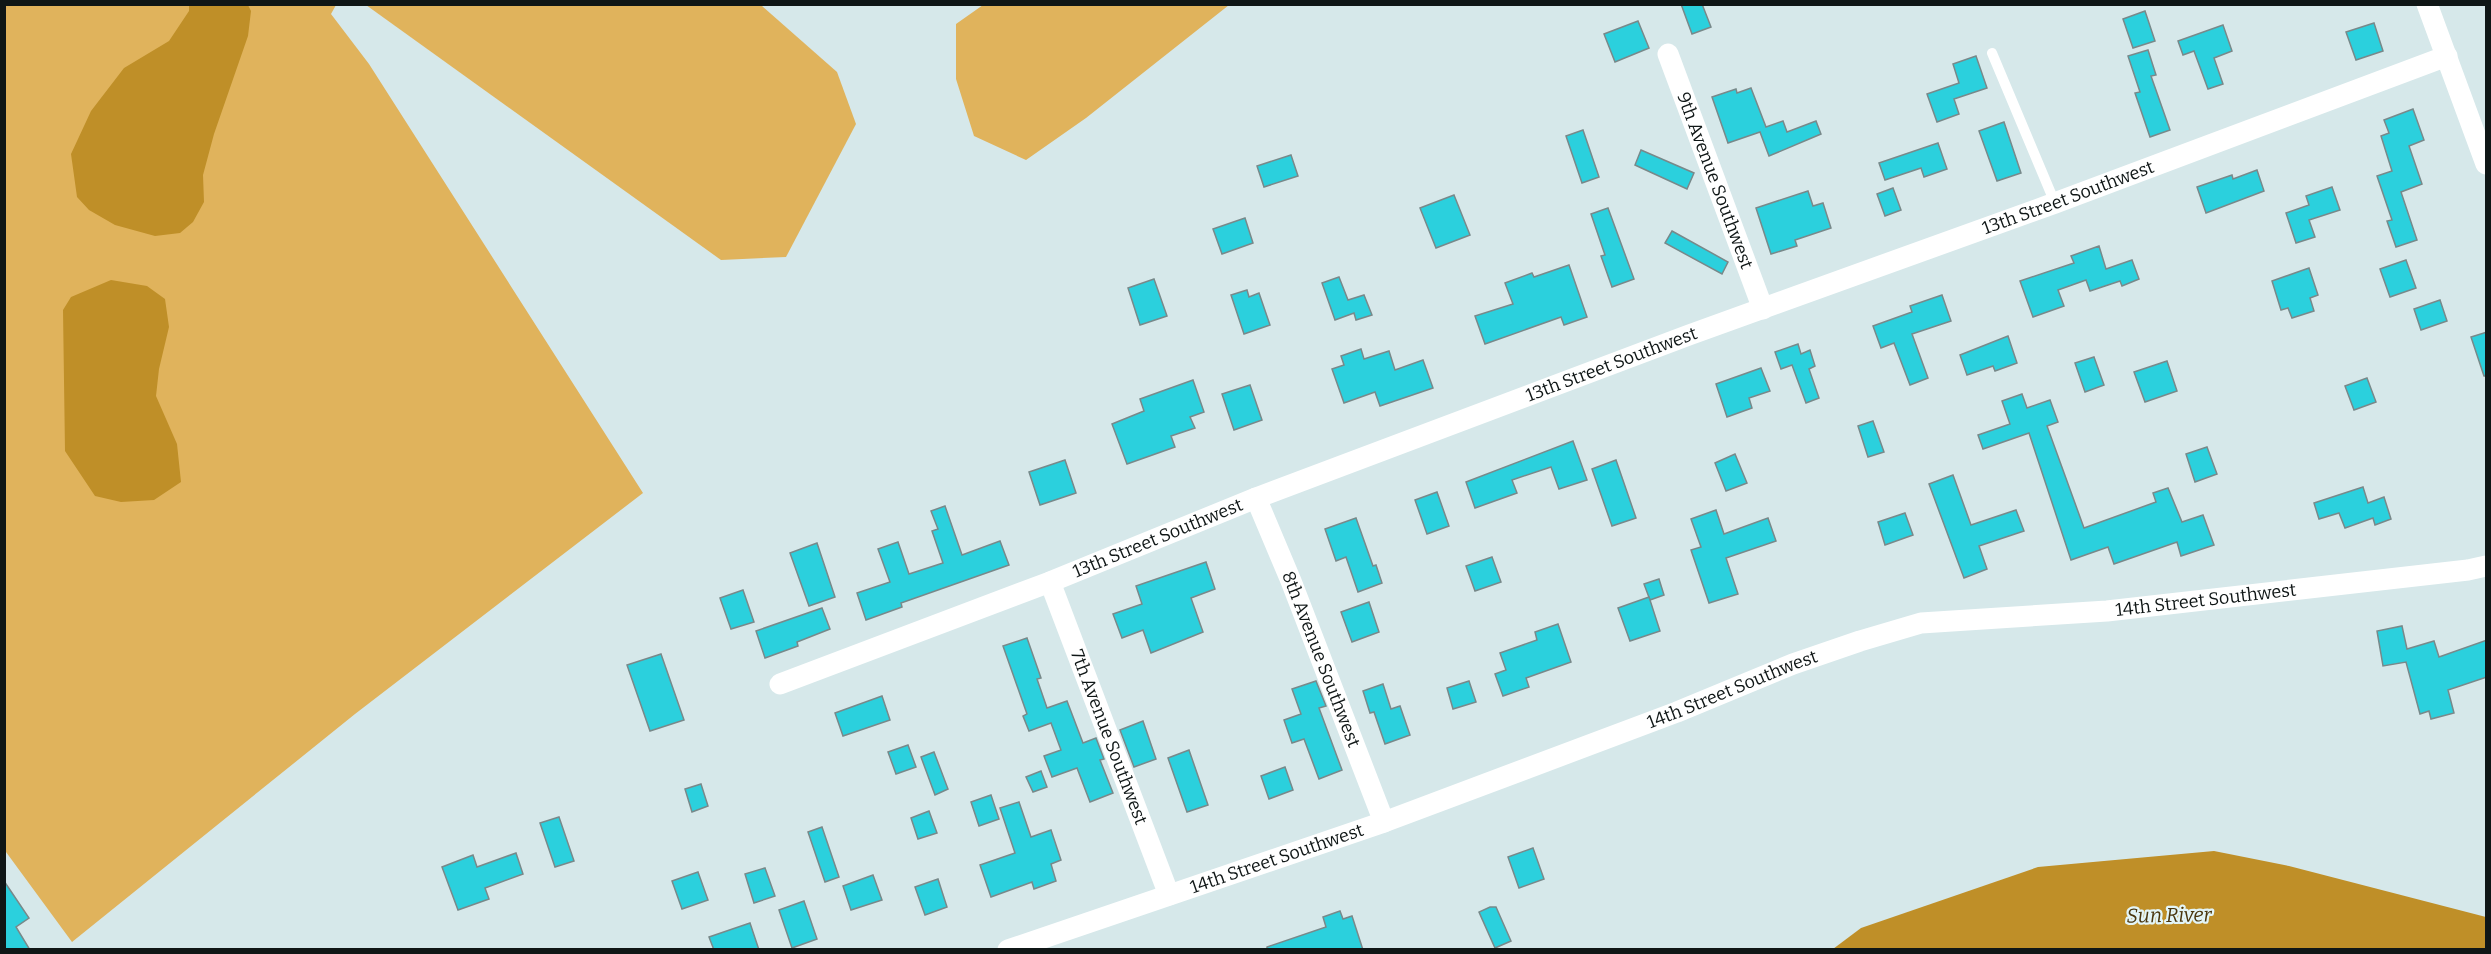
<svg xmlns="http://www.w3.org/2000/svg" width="2491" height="954" viewBox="0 0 2491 954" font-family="Bitter,serif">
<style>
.green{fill:#e0b35c}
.water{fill:#bf8f28}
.building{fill:#2bd0dd;stroke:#78898a;stroke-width:1.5}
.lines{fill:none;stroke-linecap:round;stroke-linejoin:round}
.lane{stroke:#fff;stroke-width:10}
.street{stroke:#fff;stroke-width:21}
.labels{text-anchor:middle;stroke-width:4.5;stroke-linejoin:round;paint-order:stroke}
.street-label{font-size:18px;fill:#0f1616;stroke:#e3f5f7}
.water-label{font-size:20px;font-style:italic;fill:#4a360d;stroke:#e3f5f7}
</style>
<rect width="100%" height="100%" fill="#d6e8ea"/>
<g class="green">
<polygon points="5,5 336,5 331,14 369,64 643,493 355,714 72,942 6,852 5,853"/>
<polygon points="366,5 761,5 837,72 856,124 786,257 721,260"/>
<polygon points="983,5 983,4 1229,5 1086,118 1026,160 974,136 956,79 956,24"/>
</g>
<g class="water">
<polygon points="189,5 248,5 251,11 248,36 214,134 203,175 204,202 193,222 180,233 155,236 115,225 89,210 77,197 71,154 91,111 124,68 169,41 189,11"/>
<polygon points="111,280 147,286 165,299 169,327 159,369 156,396 177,444 181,482 154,500 121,502 95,496 65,451 63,310 71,297"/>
<polygon points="2214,851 2289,866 2486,917 2486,949 1833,949 1861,928 2038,867"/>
</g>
<g class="building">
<polygon points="1681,4 1702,4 1711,27 1692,34"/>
<polygon points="2145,11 2155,41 2133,48 2123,19"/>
<polygon points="1638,21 1649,48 1615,62 1604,34"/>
<polygon points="2374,23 2383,51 2356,60 2346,32"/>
<polygon points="2223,25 2232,51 2214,58 2223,84 2208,89 2194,51 2183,55 2178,41"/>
<polygon points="2148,50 2156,75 2151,76 2170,130 2150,137 2135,93 2140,92 2128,56"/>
<polygon points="1976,56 1987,88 1954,99 1959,114 1937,122 1927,94 1959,83 1953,64"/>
<polygon points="1751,88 1766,127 1783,121 1787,132 1816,121 1821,134 1769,156 1760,132 1728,143 1712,97 1736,89 1737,93"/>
<polygon points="2413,109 2424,140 2409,146 2422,184 2401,192 2417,240 2396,247 2387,221 2392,220 2377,176 2392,171 2381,136 2389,133 2384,120"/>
<polygon points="2004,122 2021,173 1997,181 1979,131"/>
<polygon points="1583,130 1599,177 1582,183 1566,136"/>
<polygon points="1938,143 1947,169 1924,177 1921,168 1885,180 1879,163"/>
<polygon points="1641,150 1694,173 1687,189 1635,165"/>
<polygon points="1291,155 1298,176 1264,187 1257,166"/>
<polygon points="2257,170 2264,191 2206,213 2197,187 2232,175 2233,179"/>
<polygon points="2332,187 2340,210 2309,220 2315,237 2296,243 2286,213 2309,205 2306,196"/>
<polygon points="1893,188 1901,210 1885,216 1877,194"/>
<polygon points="1808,191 1813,206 1823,203 1831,228 1795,240 1797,246 1771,254 1756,208"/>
<polygon points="1454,195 1470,235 1436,248 1420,208"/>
<polygon points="1608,208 1634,279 1612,287 1601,256 1605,255 1591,214"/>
<polygon points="1245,218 1253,243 1222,254 1213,229"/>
<polygon points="1672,231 1728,262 1722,274 1665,243"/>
<polygon points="2099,246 2106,269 2132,260 2139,279 2122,286 2120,281 2090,291 2086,280 2058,290 2064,306 2033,317 2020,281 2074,263 2071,256"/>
<polygon points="2406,260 2416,288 2390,297 2380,269"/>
<polygon points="1569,265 1587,317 1564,325 1561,317 1485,344 1475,316 1513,304 1505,283 1532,273 1534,277"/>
<polygon points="2309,268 2318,295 2310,298 2314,311 2292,318 2288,308 2281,310 2272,281"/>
<polygon points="1339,277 1348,300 1364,295 1372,315 1356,320 1354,313 1335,320 1322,283"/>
<polygon points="1154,279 1167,316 1140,325 1128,288"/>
<polygon points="1247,290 1249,297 1259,293 1270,325 1244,334 1231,295"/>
<polygon points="1942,295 1951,321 1912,334 1928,378 1910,385 1894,343 1881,348 1873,326 1912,312 1910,306"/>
<polygon points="2440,300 2447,321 2421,330 2414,309"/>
<polygon points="2487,332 2487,376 2484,376 2471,337"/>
<polygon points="2008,336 2017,363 1995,371 1993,366 1967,375 1960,355"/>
<polygon points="1798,344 1801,354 1810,350 1815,366 1809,369 1819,398 1806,403 1792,365 1781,369 1775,352"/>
<polygon points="1361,349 1364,359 1389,351 1395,370 1423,360 1433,388 1380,406 1375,392 1344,403 1332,369 1344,365 1341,356"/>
<polygon points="2094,357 2104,385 2085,392 2075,363"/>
<polygon points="2167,361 2177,391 2145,402 2134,372"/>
<polygon points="1761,368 1770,391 1749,398 1752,408 1727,417 1716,384"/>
<polygon points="2367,378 2376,402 2354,410 2345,386"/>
<polygon points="1193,380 1204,412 1190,417 1195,428 1171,436 1175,447 1127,464 1112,424 1144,411 1140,399"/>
<polygon points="1250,385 1262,420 1234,430 1222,394"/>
<polygon points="2022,394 2027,408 2050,400 2058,422 2047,426 2084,528 2156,502 2153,493 2168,488 2182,522 2203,515 2214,545 2181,556 2177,542 2114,564 2108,547 2071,560 2029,433 1983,449 1978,435 2010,424 2002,401"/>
<polygon points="1873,421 1884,452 1868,457 1858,426"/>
<polygon points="1573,441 1587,480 1559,489 1551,467 1512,480 1517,493 1475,508 1466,482"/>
<polygon points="2207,447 2217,474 2195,482 2186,454"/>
<polygon points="1735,454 1747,483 1726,491 1715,463"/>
<polygon points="1065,460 1076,493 1040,505 1029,472"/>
<polygon points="1616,460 1636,518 1612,526 1592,469"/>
<polygon points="1953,475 1971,525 2016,510 2024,531 1979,546 1987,569 1964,578 1929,484"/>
<polygon points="2363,487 2368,503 2384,497 2391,519 2375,525 2373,518 2345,528 2339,513 2319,519 2314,503"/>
<polygon points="1437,492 1449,526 1427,534 1415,500"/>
<polygon points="945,506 962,555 1000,541 1009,565 901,603 902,607 866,620 857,593 890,582 878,549 898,542 909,574 943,563 932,531 938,529 931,511"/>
<polygon points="1716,510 1724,534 1768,518 1776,541 1726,558 1738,594 1709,603 1691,550 1701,547 1691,519"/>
<polygon points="1905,513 1913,535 1885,545 1878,522"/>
<polygon points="1356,518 1373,566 1376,565 1382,583 1358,592 1346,557 1336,561 1325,529"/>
<polygon points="817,543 835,597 809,606 790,553"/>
<polygon points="1492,557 1501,582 1475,591 1466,566"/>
<polygon points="1206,562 1215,589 1191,598 1203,632 1151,653 1143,630 1122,638 1113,614 1142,604 1136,586"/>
<polygon points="1659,579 1664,595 1650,600 1644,584"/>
<polygon points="743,590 754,622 731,629 720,598"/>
<polygon points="1649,597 1660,631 1630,641 1618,608"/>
<polygon points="1369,602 1379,632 1352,642 1341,612"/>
<polygon points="822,608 830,629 797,642 798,646 765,658 756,631"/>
<polygon points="1558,624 1571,662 1526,678 1529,687 1503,696 1495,674 1506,670 1500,653 1537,640 1535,632"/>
<polygon points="2402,626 2407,649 2434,641 2439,657 2487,640 2487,677 2448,690 2454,713 2431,719 2429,711 2420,714 2406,662 2383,666 2377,631"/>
<polygon points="1027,638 1041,678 1037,679 1047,708 1067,701 1083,743 1096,738 1104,759 1100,760 1113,793 1090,802 1077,768 1052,777 1044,756 1061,750 1051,723 1029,731 1023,716 1027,714 1003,646"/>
<polygon points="661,654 684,720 650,731 627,665"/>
<polygon points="1316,681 1326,706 1319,708 1342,770 1319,779 1304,739 1292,743 1284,720 1301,714 1292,689"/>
<polygon points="1469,681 1476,702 1453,709 1447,688"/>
<polygon points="1383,684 1391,709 1400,706 1410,735 1385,744 1374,712 1370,713 1363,691"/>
<polygon points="882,696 890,720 843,736 835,713"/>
<polygon points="1143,721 1156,759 1134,767 1120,730"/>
<polygon points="908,745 916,767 896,774 888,752"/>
<polygon points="1189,750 1208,805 1187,812 1168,758"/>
<polygon points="934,752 948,789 935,795 921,757"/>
<polygon points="1285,767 1293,790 1269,799 1261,776"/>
<polygon points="1041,771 1047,787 1033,792 1026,777"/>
<polygon points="701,784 708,806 692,812 685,789"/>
<polygon points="991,795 999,819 979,826 971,802"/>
<polygon points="1019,802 1031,837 1051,830 1061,860 1051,864 1056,881 1034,889 1032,882 991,897 980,865 1015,853 1000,808"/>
<polygon points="929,811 937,833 918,839 911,818"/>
<polygon points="559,817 574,861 555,867 540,823"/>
<polygon points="822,827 839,877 825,882 808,832"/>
<polygon points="1533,848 1544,879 1519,888 1508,857"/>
<polygon points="516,853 523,874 485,888 489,899 458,910 442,867 473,855 477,867"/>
<polygon points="765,868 775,896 754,903 745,874"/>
<polygon points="698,872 708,900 682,909 672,881"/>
<polygon points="873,875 882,900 851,910 843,886"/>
<polygon points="938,879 947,907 925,915 915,887"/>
<polygon points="4,881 29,918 16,927 30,950 4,950"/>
<polygon points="804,901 817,939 792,948 779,910"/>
<polygon points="1490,907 1496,907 1511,941 1495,948 1479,912"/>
<polygon points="1340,911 1343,919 1352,916 1363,950 1267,950 1267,947 1326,927 1323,917"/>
<polygon points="750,923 759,950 714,950 709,937"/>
</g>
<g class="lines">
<polyline class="lane" points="1992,53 2055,203"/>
<g class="street">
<polyline points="2427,4 2486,164"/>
<path id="s1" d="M1668 54 1763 309"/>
<path id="s2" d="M1256 498 1291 581 1384 822"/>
<path id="s3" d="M1050 582 1169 895"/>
<path id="s4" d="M780 684 1050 582 1256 498 1689 335 2055 203 2447 56"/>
<path id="s5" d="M1008 950 1384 822 1677 712 1793 664 1860 641 1921 623 2107 611 2468 570 2486 566"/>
</g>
</g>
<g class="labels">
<g class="street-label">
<text dy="6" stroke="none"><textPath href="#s1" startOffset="135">9th Avenue Southwest</textPath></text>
<text dy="6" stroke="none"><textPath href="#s4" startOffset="1377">13th Street Southwest</textPath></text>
<text dy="6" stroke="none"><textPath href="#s4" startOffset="891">13th Street Southwest</textPath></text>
<text dy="6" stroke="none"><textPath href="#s4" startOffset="405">13th Street Southwest</textPath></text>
<text dy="6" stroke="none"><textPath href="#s5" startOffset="1256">14th Street Southwest</textPath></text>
<text dy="6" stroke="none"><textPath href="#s2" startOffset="174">8th Avenue Southwest</textPath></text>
<text dy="6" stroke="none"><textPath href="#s5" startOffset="770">14th Street Southwest</textPath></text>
<text dy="6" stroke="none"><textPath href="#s3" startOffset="166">7th Avenue Southwest</textPath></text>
<text dy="6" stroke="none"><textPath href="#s5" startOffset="284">14th Street Southwest</textPath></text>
</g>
<g class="water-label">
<text transform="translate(2169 915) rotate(-1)" y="7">Sun River</text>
</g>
</g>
<rect width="2491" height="954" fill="none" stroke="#0f1616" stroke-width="12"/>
</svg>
